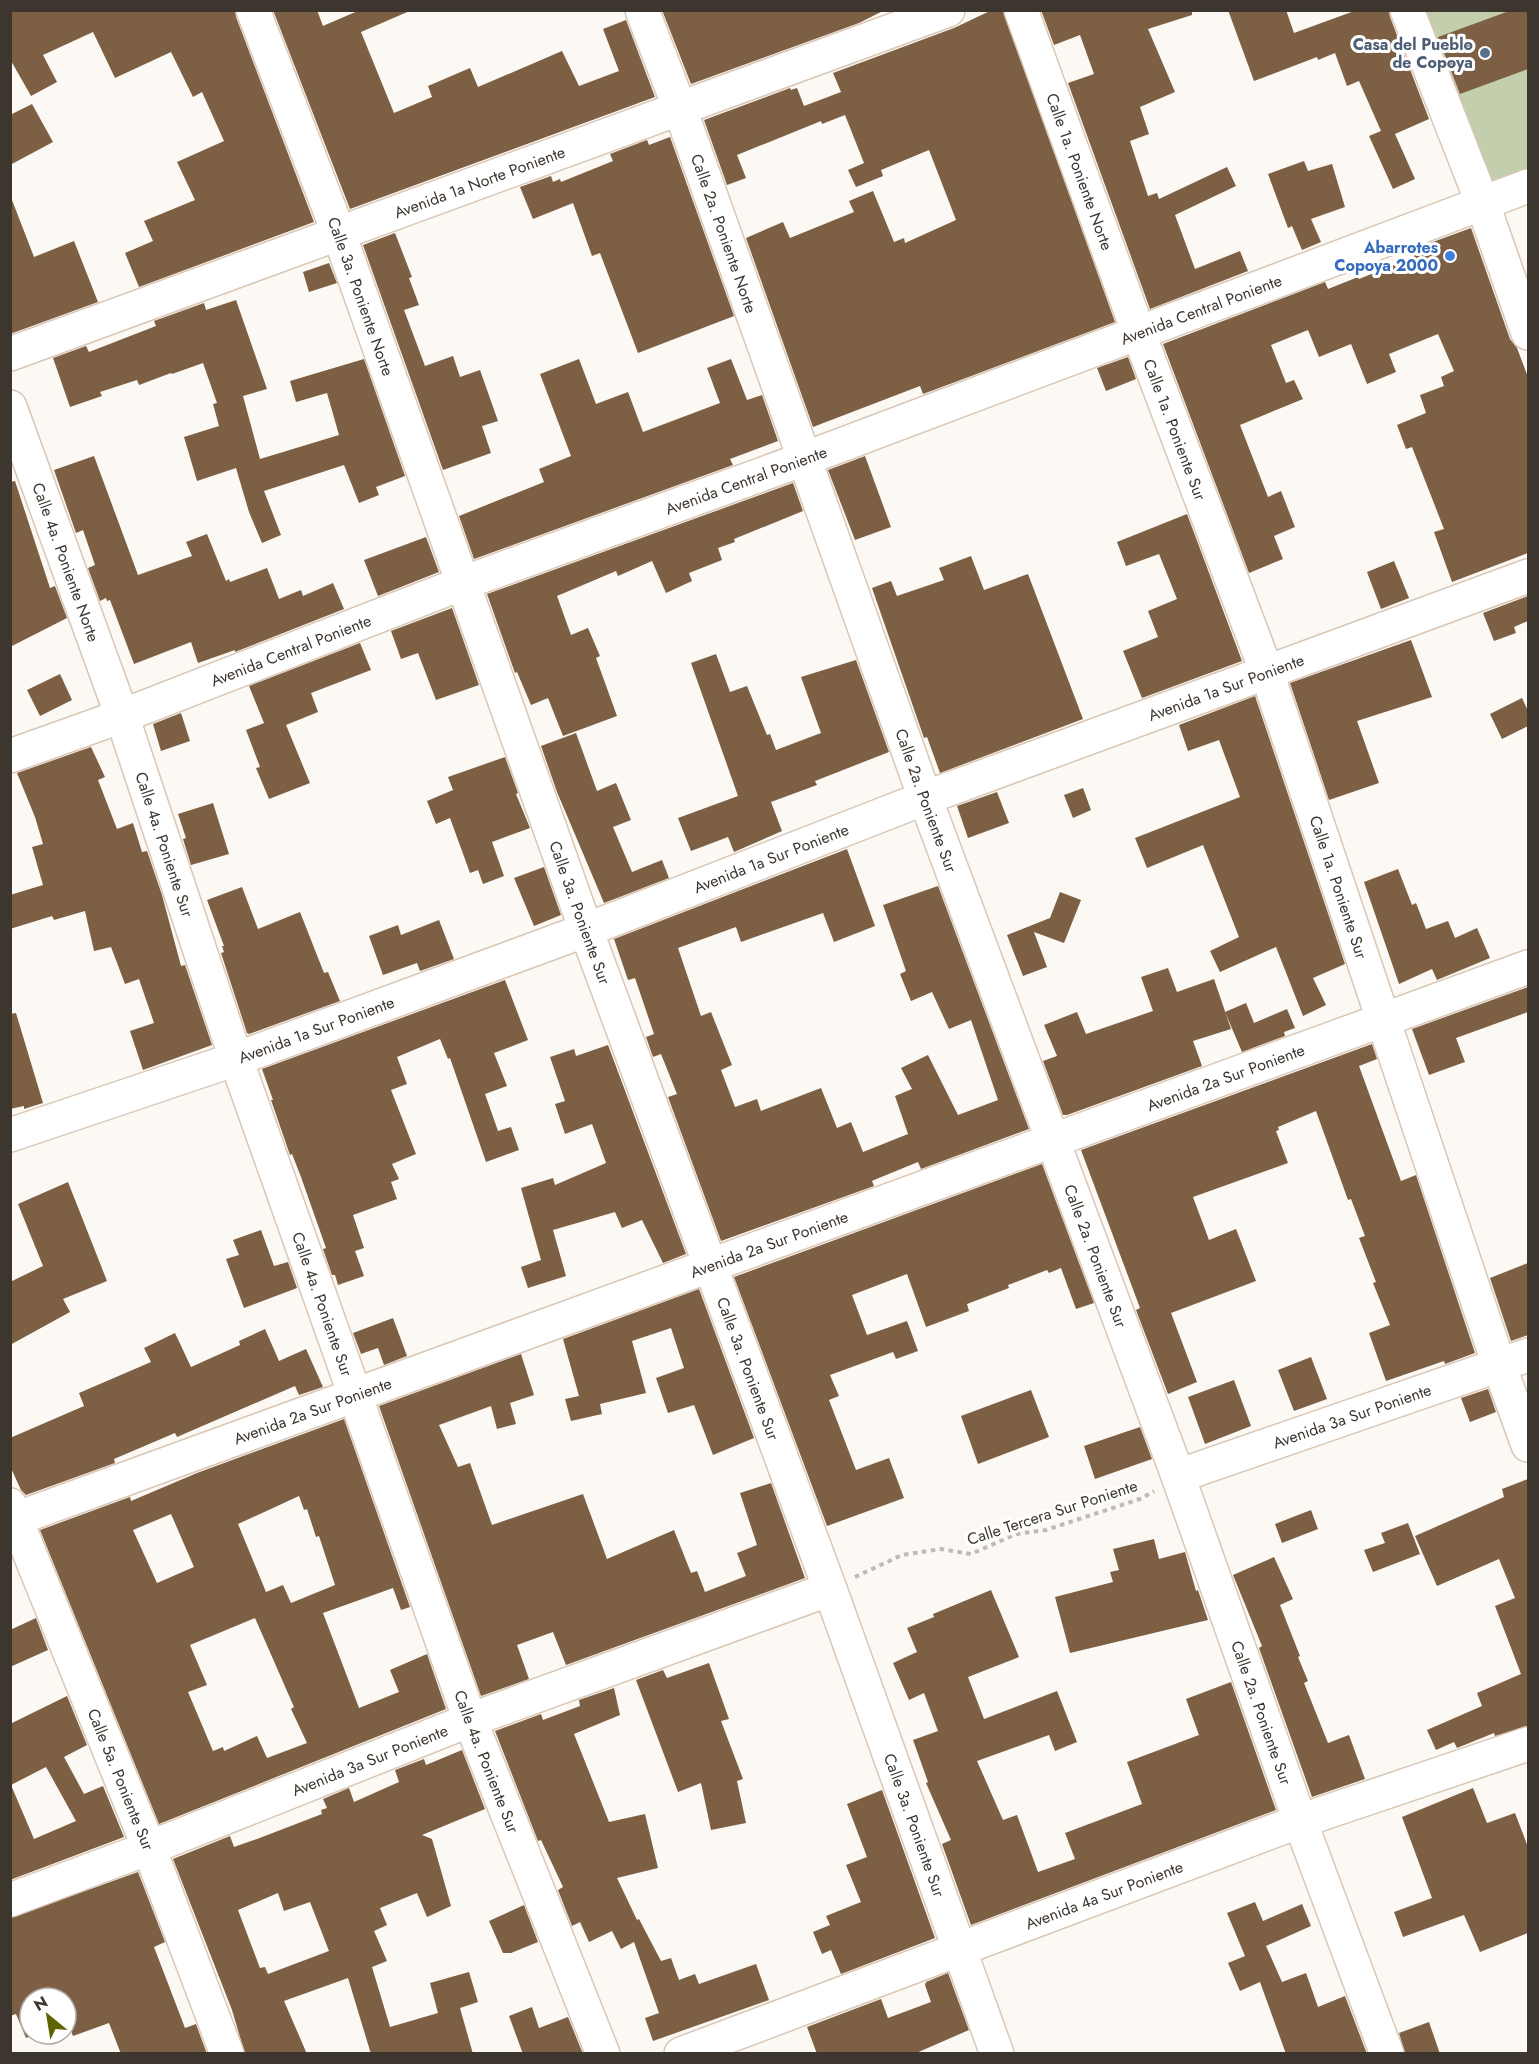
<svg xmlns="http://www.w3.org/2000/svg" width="1539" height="2064" viewBox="0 0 1539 2064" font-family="Jost,sans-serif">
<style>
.green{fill:#c2ceac}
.building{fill:#7d5f44;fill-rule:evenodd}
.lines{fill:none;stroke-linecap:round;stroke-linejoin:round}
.minor-casing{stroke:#dac7b6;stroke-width:36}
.path{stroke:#bfbab5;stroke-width:4;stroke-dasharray:4.5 4.5;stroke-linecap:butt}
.minor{stroke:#fff;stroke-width:33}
.service-dot{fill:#5c6f8a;stroke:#fff;stroke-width:2}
.shop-dot{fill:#3f7fe0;stroke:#fff;stroke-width:2}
.labels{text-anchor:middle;stroke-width:6;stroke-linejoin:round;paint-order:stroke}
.service-label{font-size:16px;font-weight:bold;fill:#4e5e75;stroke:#fff;text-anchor:end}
.street-label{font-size:16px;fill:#3d362f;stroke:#fff}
.shop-label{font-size:16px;font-weight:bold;fill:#366cbe;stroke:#fff;text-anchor:end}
</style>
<rect width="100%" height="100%" fill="#fcf8f4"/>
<polygon class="green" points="1420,11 1528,11 1528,177 1483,194"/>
<g class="building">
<polygon points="10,10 235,10 236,17 314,222 139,287 125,253 153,241 144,221 195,200 177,162 224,141 202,92 193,97 171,52 115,78 93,32 43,55 57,82 31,96 10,59"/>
<polygon points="273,10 317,10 323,26 360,10 412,10 361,32 394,113 432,97 428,86 470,68 478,87 562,51 579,86 619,71 603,29 626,20 655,97 350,209"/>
<polygon points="662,10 885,10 859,23 691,84"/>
<polygon points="992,10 1003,10 1115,322 923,394 920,386 813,427 746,238 783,222 790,238 854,212 849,201 873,191 894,242 904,238 905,243 956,220 929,150 881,170 883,176 856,187 848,170 864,163 845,115 822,124 821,121 737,155 746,178 727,185 704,120 790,88 791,90 797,88 804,106 841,92 833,73 954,28"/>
<polygon points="1041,10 1192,10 1192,15 1148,29 1175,92 1140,107 1149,134 1130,141 1148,196 1157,193 1159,199 1227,167 1236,186 1175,215 1195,269 1240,251 1248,271 1150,309 1068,83 1094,74 1080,35 1054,45"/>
<polygon points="1228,10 1286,10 1294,33 1357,10 1389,10 1390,17 1429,119 1395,134 1415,179 1393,189 1369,136 1381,131 1359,81 1347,86 1335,53 1318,60 1317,57 1254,81"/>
<polygon points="1512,10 1528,10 1528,69 1460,94 1438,37"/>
<polygon points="32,104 53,142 10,165 10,115"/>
<polygon points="670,137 734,316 638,353 600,253 592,256 573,203 533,219 520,187 551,176 553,182 560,179 561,182 613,161 610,154 647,140 649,145"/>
<polygon points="1304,161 1308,171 1332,164 1345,207 1311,219 1321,242 1302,250 1292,226 1288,228 1268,174"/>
<polygon points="10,200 12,200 34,257 74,241 98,302 10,334"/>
<polygon points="1471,228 1510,339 1517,348 1528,377 1528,553 1452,582 1434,532 1444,529 1412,447 1406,449 1397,425 1426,413 1420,395 1444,386 1441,377 1454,371 1438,334 1389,354 1396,372 1367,384 1351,344 1319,357 1308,330 1271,345 1286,383 1294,380 1303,399 1240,425 1268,497 1281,491 1295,527 1274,536 1283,559 1249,573 1163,344 1325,282 1328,289 1358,277 1359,279 1414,257 1411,250"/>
<polygon points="395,233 412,277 409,278 419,305 404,310 425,366 453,356 460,377 480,370 498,421 482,426 491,453 443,470 363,245"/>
<polygon points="329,263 337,283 309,292 303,272"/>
<polygon points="236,300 267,389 243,396 260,459 339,435 327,393 296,402 290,381 364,359 405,476 376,487 379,495 359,503 344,465 264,491 281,535 262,543 249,512 236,468 197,481 184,437 219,426 213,404 217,403 203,363 172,374 171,373 139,385 137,380 100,392 102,396 70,407 53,358 86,346 89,352 156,326 154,321 204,303 206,310"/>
<polygon points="1128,357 1136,379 1106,391 1097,368"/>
<polygon points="579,359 596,404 628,392 643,432 720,403 707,368 731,359 747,400 762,395 778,441 730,459 733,465 474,559 459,516 544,482 539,469 571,456 540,374"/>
<polygon points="94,456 138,575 192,556 186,542 207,534 226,581 229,579 230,582 267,568 279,599 301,590 303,596 333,583 344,609 235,652 235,650 198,663 191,642 134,664 110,600 107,601 106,598 100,601 88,568 95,565 83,530 76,533 54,470"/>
<polygon points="865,456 891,527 855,540 828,470"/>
<polygon points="15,481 50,588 55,586 67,618 10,647 10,482"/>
<polygon points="793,483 803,511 734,539 735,542 718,548 722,560 689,573 692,581 666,593 652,561 618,576 616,571 557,596 571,635 588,628 600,656 596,658 617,716 563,736 548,698 531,705 517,672 515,673 487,594"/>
<polygon points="1187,514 1242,661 1142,698 1123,651 1158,637 1148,611 1177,599 1159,554 1126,566 1117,542"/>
<polygon points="426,537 439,572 378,596 364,560"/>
<polygon points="971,556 984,590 1028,574 1083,719 940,773 927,737 924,738 872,588 891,581 897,596 944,580 939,568"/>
<polygon points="1394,561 1409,598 1381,609 1367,572"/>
<polygon points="1528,596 1528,621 1514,627 1516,633 1494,641 1483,613"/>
<polygon points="452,608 479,685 436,700 418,653 401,659 391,631"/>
<polygon points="1411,640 1432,697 1357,721 1379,783 1329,800 1290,683"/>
<polygon points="360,643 371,670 311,693 318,712 286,725 310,783 269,799 256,768 260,767 246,730 264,723 249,686"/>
<polygon points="716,654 730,692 747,686 767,735 770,734 776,750 821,733 801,677 856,660 889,752 815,781 817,785 771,802 782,831 734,852 728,837 691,851 678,818 738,796 691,663"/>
<polygon points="60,674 72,700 40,716 27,690"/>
<polygon points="1255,696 1345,964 1313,978 1326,1005 1303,1016 1276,947 1220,972 1210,951 1239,937 1203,845 1147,868 1135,838 1240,797 1219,740 1188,751 1179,725"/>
<polygon points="1522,698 1528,711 1528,726 1502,739 1490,714"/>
<polygon points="181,713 190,741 161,751 153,724"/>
<polygon points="576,733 597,791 616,783 631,820 613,827 632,872 662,860 669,878 604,903 557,792 541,746"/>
<polygon points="91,747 105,777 98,780 117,829 133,823 142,852 147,851 162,895 181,966 185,965 212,1045 143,1070 130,1031 154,1023 139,979 125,984 111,947 94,951 85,911 54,920 52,916 10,929 10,895 43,885 32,847 43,844 35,817 17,773"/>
<polygon points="505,757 518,793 516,794 530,828 492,842 504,876 483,884 478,870 470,873 450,818 436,824 427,801 453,790 448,777"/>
<polygon points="1083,788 1091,810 1073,818 1064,795"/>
<polygon points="997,792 1009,823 968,838 957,806"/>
<polygon points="213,803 229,854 191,865 183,839 186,838 178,814"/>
<polygon points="847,849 875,926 834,942 823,913 741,942 736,927 678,948 701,1016 711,1012 732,1065 721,1070 735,1107 757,1099 761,1111 821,1088 837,1128 851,1122 863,1152 908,1134 895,1096 912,1089 901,1068 928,1055 958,1115 998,1100 971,1020 949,1029 932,992 911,1001 900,974 906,971 883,905 938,886 1029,1129 921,1169 918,1162 874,1180 872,1181 874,1186 721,1241 668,1097 677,1094 661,1054 653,1057 646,1037 654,1034 635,978 628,980 614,939"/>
<polygon points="544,867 561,915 534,926 514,878"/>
<polygon points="1398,869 1412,905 1416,903 1426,929 1448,921 1455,938 1477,928 1490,958 1437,980 1432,969 1399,984 1364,882"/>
<polygon points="242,887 258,929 300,912 324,973 328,972 340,1001 249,1034 247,1033 221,953 224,952 222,946 224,946 207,900"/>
<polygon points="1060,892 1081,900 1064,943 1034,932 1047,967 1023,976 1007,935 1050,918"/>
<polygon points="439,920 454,959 420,971 417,963 383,975 369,936 398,925 401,935"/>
<polygon points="1168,968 1177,992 1214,979 1231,1029 1193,1041 1202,1066 1067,1115 1063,1115 1043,1061 1057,1056 1044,1025 1077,1012 1086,1034 1153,1011 1141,977"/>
<polygon points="505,980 528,1040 494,1053 507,1086 485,1094 498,1131 511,1127 519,1150 486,1162 450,1058 448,1059 440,1039 397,1057 407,1084 391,1090 416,1154 392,1164 399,1179 391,1182 397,1199 353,1215 364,1248 355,1251 364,1276 338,1285 335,1275 332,1275 323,1249 326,1248 301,1177 292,1154 290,1155 271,1100 273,1100 262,1069"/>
<polygon points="1528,987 1528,1012 1456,1038 1465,1062 1429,1075 1412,1029"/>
<polygon points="1246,1003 1254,1023 1287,1009 1295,1028 1284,1032 1285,1036 1242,1052 1225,1012"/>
<polygon points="16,1013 43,1103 24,1109 24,1106 10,1109 10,1014"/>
<polygon points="1372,1044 1377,1059 1359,1066 1401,1181 1416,1175 1475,1353 1445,1364 1444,1361 1386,1381 1369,1333 1390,1325 1373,1283 1376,1282 1359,1238 1365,1236 1351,1199 1348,1200 1316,1111 1278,1127 1279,1130 1276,1131 1288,1163 1193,1197 1209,1240 1236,1229 1256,1281 1171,1313 1197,1382 1168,1394 1136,1310 1140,1308 1081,1150"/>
<polygon points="608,1045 686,1254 663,1263 642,1220 622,1228 615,1212 553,1230 566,1276 528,1288 521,1267 541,1260 521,1188 553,1178 555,1185 606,1163 592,1124 565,1134 555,1104 565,1101 550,1057 574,1049 576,1056"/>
<polygon points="1042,1164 1094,1303 1076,1309 1061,1268 1049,1273 1047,1270 1008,1285 1009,1288 967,1304 969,1311 926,1327 907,1274 852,1295 867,1335 907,1321 918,1351 896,1359 893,1352 830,1375 839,1396 829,1400 856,1470 889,1458 904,1498 827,1526 734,1277"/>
<polygon points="68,1182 107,1281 63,1299 70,1312 10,1345 10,1282 43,1266 18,1204"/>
<polygon points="261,1230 274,1266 288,1262 297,1288 244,1308 226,1259 239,1255 233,1240"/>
<polygon points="1528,1263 1528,1335 1511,1341 1490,1278"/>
<polygon points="699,1289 754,1438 713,1455 694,1405 668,1413 656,1378 684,1368 671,1328 632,1341 646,1393 600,1404 602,1414 571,1421 565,1399 579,1396 563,1339"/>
<polygon points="393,1318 407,1356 384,1365 378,1348 361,1354 353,1333"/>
<polygon points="265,1329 279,1361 306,1349 323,1387 299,1395 295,1386 177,1437 175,1433 114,1459 115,1463 26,1495 21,1490 10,1466 10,1438 84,1406 79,1393 151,1362 144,1348 175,1333 191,1367 240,1345 239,1341"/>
<polygon points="521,1354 534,1395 510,1403 516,1424 497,1429 491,1406 439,1425 458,1467 470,1463 492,1525 583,1494 607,1559 674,1530 691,1573 697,1571 705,1592 746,1576 737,1553 757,1545 740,1493 771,1483 805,1578 566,1665 553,1632 517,1645 529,1679 481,1696 379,1406"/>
<polygon points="1311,1357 1327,1399 1294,1411 1278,1370"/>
<polygon points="1234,1380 1251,1426 1205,1444 1188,1397"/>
<polygon points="1488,1389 1496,1412 1470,1422 1461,1398"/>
<polygon points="1031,1390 1049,1437 978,1464 961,1416"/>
<path d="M344 1419 410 1607 401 1610 393 1588 323 1613 359 1708 399 1692 390 1670 427 1654 446 1709 159 1824 40 1530 130 1497 131 1501 197 1473ZM299 1496 304 1510 307 1509 316 1537 319 1536 335 1585 291 1603 283 1585 266 1592 238 1524ZM171 1514 194 1567 157 1583 133 1530ZM255 1618 294 1707 291 1709 307 1743 267 1758 257 1736 224 1751 223 1747 213 1751 188 1692 207 1685 190 1645Z"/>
<polygon points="1140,1427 1152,1459 1095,1479 1084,1446"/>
<polygon points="1528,1479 1528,1726 1495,1736 1494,1733 1457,1748 1454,1742 1436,1750 1427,1730 1482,1706 1477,1693 1521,1674 1495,1606 1515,1598 1499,1559 1437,1586 1415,1536 1504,1497 1502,1489"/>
<polygon points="1311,1510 1318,1529 1282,1543 1275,1524"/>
<polygon points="1408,1523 1420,1554 1373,1572 1364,1550 1385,1543 1381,1533"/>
<polygon points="1154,1539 1159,1559 1185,1552 1196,1591 1198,1590 1208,1620 1070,1653 1055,1597 1113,1582 1110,1572 1119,1570 1113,1549"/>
<polygon points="1274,1557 1293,1599 1280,1605 1300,1656 1298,1657 1308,1681 1304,1683 1328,1743 1349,1735 1365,1779 1312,1797 1259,1648 1262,1646 1233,1575"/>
<polygon points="991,1590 1019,1657 968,1677 984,1719 1057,1691 1077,1742 1055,1751 1049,1735 977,1761 1003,1820 1017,1815 1038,1872 1075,1859 1065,1833 1142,1804 1127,1762 1199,1735 1186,1699 1231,1682 1276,1810 971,1925 942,1844 951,1840 926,1783 928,1782 913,1740 938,1731 924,1693 909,1700 893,1663 917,1652 907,1628 934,1617 933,1614"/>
<polygon points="36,1618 48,1650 10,1667 10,1630"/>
<polygon points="709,1663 729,1719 721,1721 743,1779 737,1781 746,1823 711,1830 701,1783 678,1792 636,1680 663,1670 667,1678"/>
<polygon points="614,1688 620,1715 574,1734 609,1822 645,1814 658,1868 617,1878 637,1920 639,1919 661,1961 671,1958 679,1980 695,1974 699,1984 756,1964 769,2000 653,2041 645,2018 659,2013 634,1942 621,1949 612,1931 589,1942 580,1922 572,1926 558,1890 563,1887 541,1840 538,1841 495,1731 541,1714 543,1720 580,1706 579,1700"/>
<path d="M67 1696 87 1745 64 1757 84 1794 103 1786 124 1837 10 1880V1724ZM46 1767 76 1821 34 1839 11 1785Z"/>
<path d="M462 1750 485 1809 422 1835 432 1839 451 1906 427 1917 417 1893 380 1908 387 1925 374 1931 387 1961 372 1967 390 2027 438 2013 430 1983 469 1972 478 2002 460 2008 473 2054H371L348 1978 284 2001 307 2054H245L232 2010 173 1859 230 1836 234 1847 257 1839 322 1814 321 1810 327 1808 323 1799 349 1788 354 1802 399 1782 395 1770 424 1759 426 1765ZM278 1893 284 1911 310 1902 329 1951 268 1974 265 1967 260 1968 238 1910Z"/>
<polygon points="1473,1788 1487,1823 1515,1813 1528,1847 1528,1933 1480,1952 1464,1915 1403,1937 1394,1912 1432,1898 1402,1817"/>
<polygon points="882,1790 935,1938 841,1974 831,1950 822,1954 813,1932 830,1925 826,1916 861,1902 846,1865 867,1857 847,1804"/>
<polygon points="138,1872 165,1942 154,1947 185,2028 196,2024 207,2054 121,2054 109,2023 73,2036 68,2022 66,2023 66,1998 30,1998 30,2034 37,2034 26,2038 16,2014 10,2016 10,1918"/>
<polygon points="1255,1902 1263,1921 1302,1904 1311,1926 1266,1946 1282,1982 1306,1973 1318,2007 1345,1996 1367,2054 1286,2054 1260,1982 1240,1991 1228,1963 1245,1956 1227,1913"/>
<polygon points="524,1905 538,1942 511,1953 503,1953 489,1921"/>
<polygon points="948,1973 969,2030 914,2054 817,2054 807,2027 881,1999 888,2018 931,2002 925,1985 926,1982"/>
<polygon points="532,2007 539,2028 568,2017 583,2054 523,2054 509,2016"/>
<polygon points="1429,2022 1440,2054 1405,2054 1399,2033"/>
</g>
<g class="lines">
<defs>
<g id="minor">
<path id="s1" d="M253 10 339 234 586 930 830 1589 997 2054"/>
<path id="s2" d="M642 10 680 109 925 798 1178 1476 1300 1821 1387 2054"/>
<path id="s3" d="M1021 10 1139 334 1267 673 1499 1365 1528 1445"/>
<polyline points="1407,10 1482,202 1528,333"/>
<path id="s4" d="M10 354 948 10"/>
<path id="s5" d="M10 407 122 716 236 1059 470 1720 603 2054"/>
<path id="s6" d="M10 756 122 716 463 583 804 459 1528 186"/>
<path id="s7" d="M10 1135 236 1059 586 930 925 798 1528 576"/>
<path id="s8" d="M1178 1476 1528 1355"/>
<path id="s9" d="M10 1505 149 1848 227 2054"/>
<path id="s10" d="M10 1521 1528 967"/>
<path id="s11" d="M10 1900 149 1848 470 1720 830 1589"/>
<path id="s12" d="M681 2054 1300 1821 1528 1744"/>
</g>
</defs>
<use href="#minor" class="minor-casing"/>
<polyline class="path" points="855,1577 902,1555 941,1549 971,1554 1016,1534 1046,1530 1140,1499 1154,1491"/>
<use href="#minor" class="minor"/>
</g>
<circle class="service-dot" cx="1485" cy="53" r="6"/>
<circle class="shop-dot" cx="1450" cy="256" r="6"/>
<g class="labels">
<g class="service-label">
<text x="1473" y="50">Casa del Pueblo<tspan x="1473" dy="18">de Copoya</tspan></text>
</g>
<g class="street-label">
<text dy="6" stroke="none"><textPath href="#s3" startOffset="172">Calle 1a. Poniente Norte</textPath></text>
<text dy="6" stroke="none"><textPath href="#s4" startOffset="500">Avenida 1a Norte Poniente</textPath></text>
<text dy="6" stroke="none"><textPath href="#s2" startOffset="238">Calle 2a. Poniente Norte</textPath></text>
<text dy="6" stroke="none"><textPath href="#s1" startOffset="306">Calle 3a. Poniente Norte</textPath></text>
<text dy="6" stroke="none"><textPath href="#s6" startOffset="1272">Avenida Central Poniente</textPath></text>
<text dy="6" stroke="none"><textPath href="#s3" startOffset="447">Calle 1a. Poniente Sur</textPath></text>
<text dy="6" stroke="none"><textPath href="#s6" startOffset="786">Avenida Central Poniente</textPath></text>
<text dy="6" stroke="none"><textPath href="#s5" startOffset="165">Calle 4a. Poniente Norte</textPath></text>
<text dy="6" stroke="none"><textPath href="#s6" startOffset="300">Avenida Central Poniente</textPath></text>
<text dy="6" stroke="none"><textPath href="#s7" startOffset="1296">Avenida 1a Sur Poniente</textPath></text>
<text dy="6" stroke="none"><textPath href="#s2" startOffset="840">Calle 2a. Poniente Sur</textPath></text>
<text dy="6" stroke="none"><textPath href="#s5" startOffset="464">Calle 4a. Poniente Sur</textPath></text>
<text dy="6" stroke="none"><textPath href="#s7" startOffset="810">Avenida 1a Sur Poniente</textPath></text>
<text dy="6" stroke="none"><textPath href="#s3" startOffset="933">Calle 1a. Poniente Sur</textPath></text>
<text dy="6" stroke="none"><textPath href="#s1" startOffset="960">Calle 3a. Poniente Sur</textPath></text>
<text dy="6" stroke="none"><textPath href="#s7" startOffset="324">Avenida 1a Sur Poniente</textPath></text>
<text dy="6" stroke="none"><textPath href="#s10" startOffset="1294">Avenida 2a Sur Poniente</textPath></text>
<text dy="6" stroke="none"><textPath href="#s10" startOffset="808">Avenida 2a Sur Poniente</textPath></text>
<text dy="6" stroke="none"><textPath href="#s2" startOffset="1326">Calle 2a. Poniente Sur</textPath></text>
<text dy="6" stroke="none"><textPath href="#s5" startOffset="950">Calle 4a. Poniente Sur</textPath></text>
<text dy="6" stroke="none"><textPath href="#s1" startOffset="1446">Calle 3a. Poniente Sur</textPath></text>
<text dy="6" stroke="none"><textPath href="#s10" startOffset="322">Avenida 2a Sur Poniente</textPath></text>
<text dy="6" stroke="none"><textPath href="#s8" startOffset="184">Avenida 3a Sur Poniente</textPath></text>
<text transform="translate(1052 1512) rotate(-18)" y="6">Calle Tercera Sur Poniente</text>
<text dy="6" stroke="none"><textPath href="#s2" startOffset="1812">Calle 2a. Poniente Sur</textPath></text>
<text dy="6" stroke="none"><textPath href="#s11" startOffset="386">Avenida 3a Sur Poniente</textPath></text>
<text dy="6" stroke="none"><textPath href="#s5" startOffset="1436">Calle 4a. Poniente Sur</textPath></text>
<text dy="6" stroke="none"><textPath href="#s9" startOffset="296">Calle 5a. Poniente Sur</textPath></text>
<text dy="6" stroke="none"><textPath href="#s1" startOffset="1932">Calle 3a. Poniente Sur</textPath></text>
<text dy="6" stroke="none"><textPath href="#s12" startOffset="452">Avenida 4a Sur Poniente</textPath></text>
</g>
<g class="shop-label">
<text x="1438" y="253">Abarrotes<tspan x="1438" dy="18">Copoya 2000</tspan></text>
</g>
</g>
<rect width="1539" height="2064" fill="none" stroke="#3d362f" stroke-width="24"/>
<g transform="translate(48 2016) rotate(330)"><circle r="28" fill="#ffffff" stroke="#b1afac" stroke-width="1.5"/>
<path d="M0-4.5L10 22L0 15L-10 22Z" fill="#5f6400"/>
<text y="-9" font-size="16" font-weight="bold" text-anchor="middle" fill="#3d362f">N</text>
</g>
</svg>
